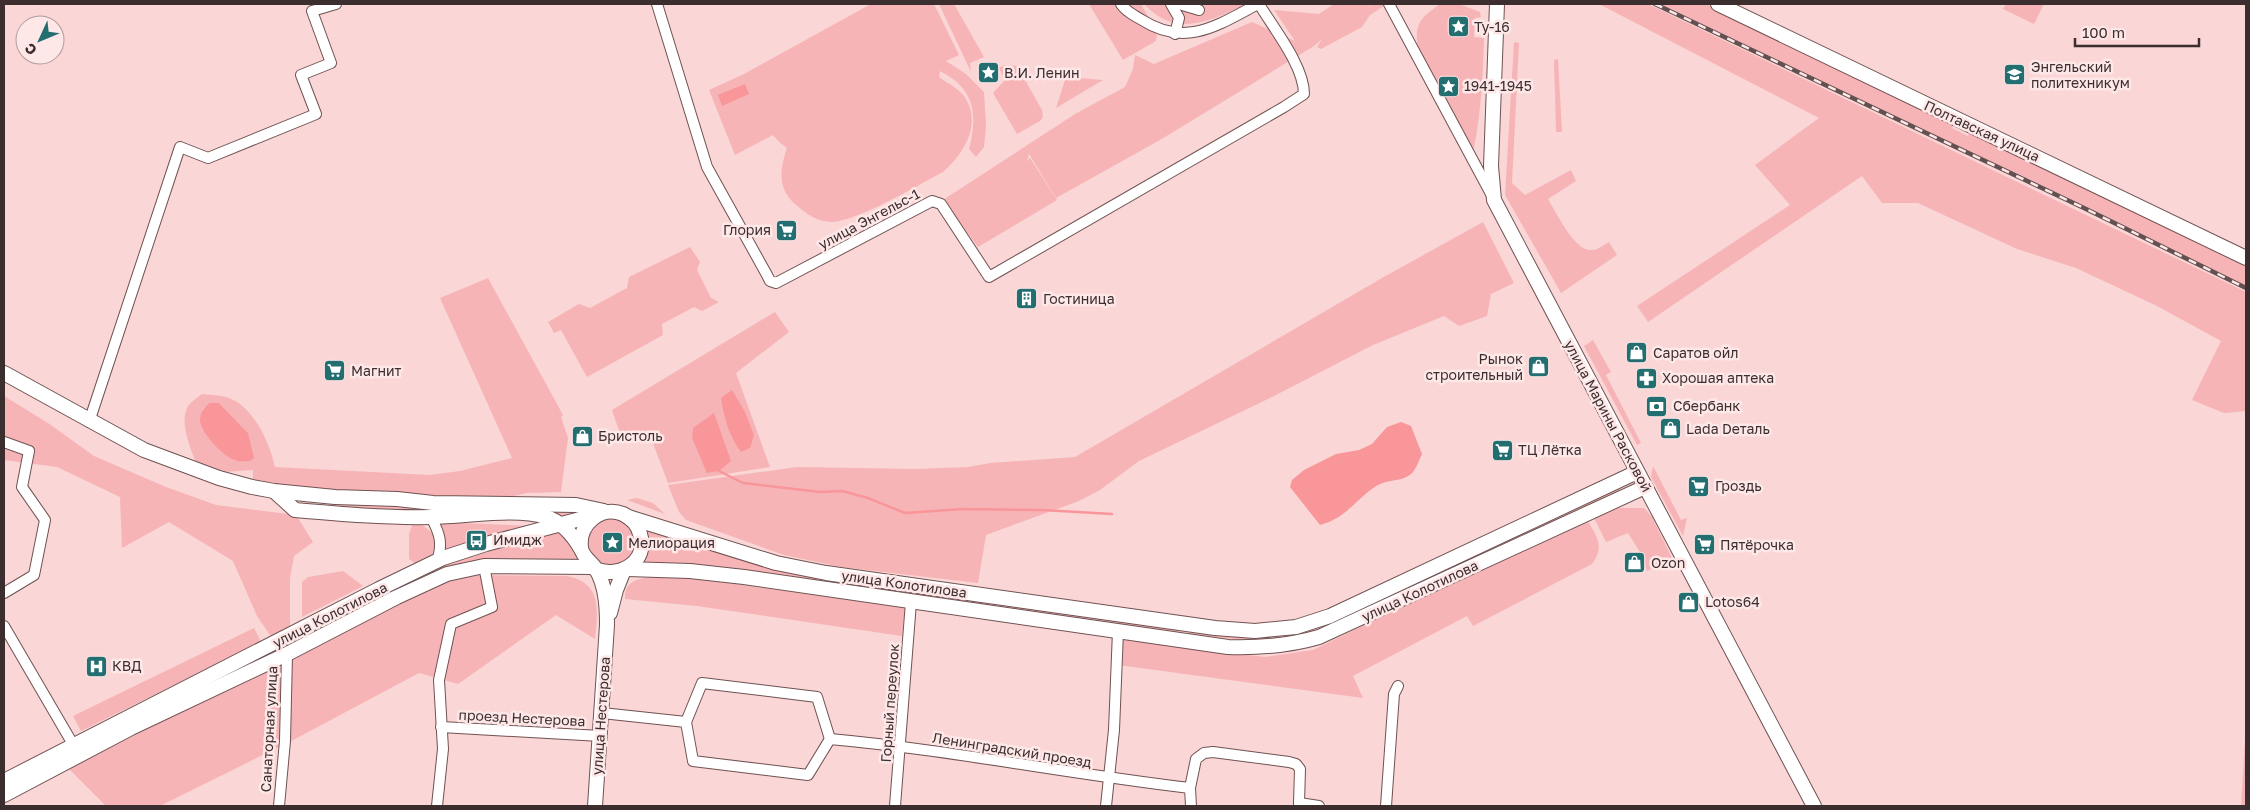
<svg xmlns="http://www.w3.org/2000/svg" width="2250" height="810" viewBox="0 0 2250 810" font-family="'Golos Text',sans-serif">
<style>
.green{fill:#f7b4b6;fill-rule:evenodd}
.water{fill:#f8969a}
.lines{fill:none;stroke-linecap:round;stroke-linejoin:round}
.stream{stroke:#f8969a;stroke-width:2.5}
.street-casing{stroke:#705252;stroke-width:12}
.secondary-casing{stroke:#705252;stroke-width:16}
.street{stroke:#fff;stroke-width:10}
.secondary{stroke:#fff;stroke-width:14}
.rail-casing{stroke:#635051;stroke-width:4.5}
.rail{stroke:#fee7e7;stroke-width:2.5;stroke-dasharray:8;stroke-linecap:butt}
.labels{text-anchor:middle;stroke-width:5;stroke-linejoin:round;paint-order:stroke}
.poi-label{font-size:14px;fill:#3c2e2f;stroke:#fee7e7;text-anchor:start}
.street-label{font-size:14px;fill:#3c2e2f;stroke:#fee7e7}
</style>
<rect width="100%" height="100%" fill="#fad6d6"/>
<g class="green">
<path d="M871 4H934L959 55 946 61 966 74 984 92 986 126 984 147 976 157 969 149C978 114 975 89 940 71L939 77C947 83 958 88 964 96 983 123 964 154 943 172 918 185 858 221 832 222 817 222 805 213 795 204 777 189 780 168 787 148L779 142 773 135 735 155 709 90 744 74Z"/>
<polygon points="939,4 954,4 984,57 970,63 971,72"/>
<polygon points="1089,4 1141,4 1157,33 1156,41 1123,60"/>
<path d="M1144 4H1195L1198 8 1206 4H1246C1210 21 1176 39 1144 4Z"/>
<polygon points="1334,4 1371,4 1367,9 1371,5 1382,4 1384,6 1370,15 1362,27 1321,49 1317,47 1322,39 1314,46 1160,140 1056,198 1029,154 1026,157 1029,155 1027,161 1030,158 1057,200 978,247 943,200 1075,114 1125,87 1133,69 1135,55 1154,64 1252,22 1295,41 1274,10 1319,14"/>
<path d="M1440 4H1459L1480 12 1481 17 1475 18 1474 37 1484 38C1483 75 1481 112 1474 148L1469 147 1419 51C1413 25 1419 19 1440 4Z"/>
<polygon points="1599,4 1648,4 2246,292 2246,411 2224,413 2192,400 2221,341 2157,306 2076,268 2017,249 1918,203 1882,203 1862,176 1648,322 1637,306 1790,205 1755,165 1819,118"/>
<polygon points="1658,4 1706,4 1954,122 1952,128 1968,136 1971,130 2246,264 2246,286"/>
<polygon points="2006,4 2044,4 2034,24 2003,9"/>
<path d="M1514 42 1519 43 1512 183 1525 195 1571 170 1576 181 1548 199C1556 212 1574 250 1590 250 1597 251 1603 245 1609 242L1617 255 1561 293 1505 195Z"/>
<polygon points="1558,59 1562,132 1556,132 1554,60"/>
<polygon points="1004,65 1017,66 1042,110 1043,117 1040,121 1017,134 993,93 1005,80 999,68"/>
<polygon points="1066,77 1103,80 1056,108"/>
<polygon points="1483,222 1514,283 1491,294 1487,316 1459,326 1444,316 1373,345 1276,395 1139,461 1100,490 1079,501 986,535 978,583 841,567 784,555 686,520 679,512 668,485 797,467 915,469 968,467 990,463 1075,457 1382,278"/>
<polygon points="690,247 700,262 697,270 711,298 719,302 702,311 694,307 662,324 663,335 587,377 561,330 554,333 548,322 579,304 590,308 627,288 629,277"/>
<path d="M488 278 563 415 561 417 568 438 561 492 527 493 504 498 386 496 253 482V470L223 472 195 461C190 445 180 425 187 408 189 403 197 398 202 394 211 395 221 395 229 398 254 407 270 444 275 467L430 475 460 471 512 458 440 298ZM209 403H219L248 433 235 461C210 445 207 436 203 409Z"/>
<polygon points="775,312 789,332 736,373 770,467 668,483 648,430 622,439 612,410"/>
<polygon points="1593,340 1611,372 1606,375 1641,443 1637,445 1584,346"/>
<polygon points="4,396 48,423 94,456 166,487 216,505 296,515 313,542 294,556 290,578 290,630 272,638 257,616 233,561 169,522 122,548 120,497 57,467 4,460"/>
<polygon points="1653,466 1681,520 1687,518 1683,536 1651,477"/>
<polygon points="1621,489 1607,498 1325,627 1306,633 1288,638 1251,641 1189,634 1190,627 1280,631 1605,492"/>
<polygon points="637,498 653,503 665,514 627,500"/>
<polygon points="341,503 588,511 557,520 339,508"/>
<polygon points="1619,508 1644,508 1652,517 1672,558 1647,571 1640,552 1628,533 1606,542 1594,518"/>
<circle cx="612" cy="542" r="24"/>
<path d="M1588 521C1597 538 1605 546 1592 564L1473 626 1467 616 1353 676 1363 698 1118 665 1121 639 1265 657 1313 650 1426 595Z"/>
<path d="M438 522 531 526 444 553C447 541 445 533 438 522Z"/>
<polygon points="413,523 421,524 436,536 435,550 428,561 416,564 409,559 409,534"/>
<path d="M643 527 709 547 1178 626 1177 633 643 565C647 552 650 540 643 527Z"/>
<polygon points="556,531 570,543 584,565 519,562 395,594 331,621 88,748 348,608 442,566"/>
<polygon points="343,571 363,586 302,617 302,582 308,577"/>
<path d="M468 575 567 576C602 583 598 610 595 639L556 615 458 684 419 673 297 738 160 806H106L69 769 279 661 440 584Z"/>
<path d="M662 576 700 579 905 608 902 636 697 606 625 599C624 577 645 578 662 576Z"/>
<polygon points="254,628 261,642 81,731 73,716"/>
<polygon points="2246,723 2246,806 2241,806"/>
</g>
<g class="water">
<polygon points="745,84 749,94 722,106 718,95"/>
<path d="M732 390 745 412 754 435 750 448 741 452C729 436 724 418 721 398Z"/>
<path d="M209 403H219L248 433 254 458 250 461C245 461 238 462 234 460 222 455 202 434 200 421 200 413 204 408 209 403Z"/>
<polygon points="714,413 731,461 719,471 707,473 692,438 693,428"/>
<path d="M1401 422 1411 426 1422 454C1419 460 1416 470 1411 474 1402 482 1388 479 1378 485 1356 498 1347 518 1320 525L1290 487 1292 480 1304 470 1336 454 1359 450 1372 444 1387 427Z"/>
</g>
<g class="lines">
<polyline class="stream" points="719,471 743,483 820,492 842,491 868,498 905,513 963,509 1043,510 1112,514"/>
<defs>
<g id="street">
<path d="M657 4 707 167 767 275 770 281 776 283 932 201 941 204 989 277 1284 107 1304 94C1304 66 1274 29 1259 4"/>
<path d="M1121 4C1126 12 1134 15 1142 20 1186 48 1218 25 1258 4"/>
<polyline points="1171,4 1179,18 1175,34"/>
<polyline points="1179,4 1199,10"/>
<polyline points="1389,4 1491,194"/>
<polyline points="89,422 180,147 208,158 316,114 301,75 331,63 312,11 336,4"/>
<polyline points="4,442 29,451 22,487 45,520 34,575 4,593"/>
<path d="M431 517C440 534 443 544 437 561"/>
<polyline points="4,626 74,746"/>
<path d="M602 713 686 722 693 761 808 775 830 739C951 750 1069 774 1190 788L1191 806"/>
<polyline points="686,722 702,683 817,697 830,739"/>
<polyline points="441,727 601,736"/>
<polyline points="1190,788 1196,759 1204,753 1213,752 1289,762 1296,764 1300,769 1299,803"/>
<polyline points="279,806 285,741 287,654"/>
<polyline points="437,806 443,749 439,680 451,624 492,607 484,566"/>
<polyline points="895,806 911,602"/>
<polyline points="1106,806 1114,730 1118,631"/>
<polyline points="1299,806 1299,803 1319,806"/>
<polyline points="1386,806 1394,694 1398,686"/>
</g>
<g id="secondary">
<polyline points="1497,4 1491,166 1494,200 1814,806"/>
<polyline points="1718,4 2246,258"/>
<polyline points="4,373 144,450 219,478 252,487 274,491 335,497 397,499 433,503 576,505 604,511"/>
<path d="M274 491 295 510C340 514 386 518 432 517 466 517 514 507 546 517 562 522 573 535 581 549"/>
<polyline points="628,517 776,563 826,573 1215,628 1255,631 1296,627 1330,616 1637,472"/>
<path d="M595 569C619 579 649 562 640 534 638 525 631 518 623 514 601 505 578 524 581 548 583 558 591 561 596 569 606 586 607 607 607 625L595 806"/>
<path d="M627 569 690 571 744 577 1228 647C1260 648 1288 646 1319 637L1645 487"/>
<polyline points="610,613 616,590 624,570"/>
<polyline points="4,781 379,589 443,558 486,544 599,514"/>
<polyline points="4,795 131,728 287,654 397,597 447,574 484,566 593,567"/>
</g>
</defs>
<use href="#street" class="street-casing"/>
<use href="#secondary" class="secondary-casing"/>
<use href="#street" class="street"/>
<use href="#secondary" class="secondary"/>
<defs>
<polyline id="rail" points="1655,4 2086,209 2246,288"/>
</defs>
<use href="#rail" class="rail-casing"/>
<use href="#rail" class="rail"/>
</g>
<defs>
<symbol id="sight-square" viewBox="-11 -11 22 22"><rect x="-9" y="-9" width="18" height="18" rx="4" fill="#226e70" stroke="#fee7e7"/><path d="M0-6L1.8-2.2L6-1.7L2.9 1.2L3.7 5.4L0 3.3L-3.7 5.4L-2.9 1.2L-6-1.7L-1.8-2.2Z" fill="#fff"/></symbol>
<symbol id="university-square" viewBox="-11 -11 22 22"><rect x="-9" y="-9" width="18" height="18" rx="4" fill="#226e70" stroke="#fee7e7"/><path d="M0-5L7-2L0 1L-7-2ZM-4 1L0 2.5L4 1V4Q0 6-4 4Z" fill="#fff"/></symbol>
<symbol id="supermarket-square" viewBox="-11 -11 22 22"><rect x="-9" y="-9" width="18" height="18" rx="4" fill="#226e70" stroke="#fee7e7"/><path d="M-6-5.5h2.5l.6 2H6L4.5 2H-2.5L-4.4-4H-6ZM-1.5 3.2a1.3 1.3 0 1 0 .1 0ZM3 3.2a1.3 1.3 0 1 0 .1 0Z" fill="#fff"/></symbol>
<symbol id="building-square" viewBox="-11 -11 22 22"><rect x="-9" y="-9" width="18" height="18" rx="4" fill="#226e70" stroke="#fee7e7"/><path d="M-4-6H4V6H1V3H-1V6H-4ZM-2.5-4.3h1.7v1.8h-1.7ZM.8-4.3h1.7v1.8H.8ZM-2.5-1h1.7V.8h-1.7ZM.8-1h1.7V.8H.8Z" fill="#fff"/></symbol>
<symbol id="shop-square" viewBox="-11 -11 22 22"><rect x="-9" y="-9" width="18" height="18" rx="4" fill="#226e70" stroke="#fee7e7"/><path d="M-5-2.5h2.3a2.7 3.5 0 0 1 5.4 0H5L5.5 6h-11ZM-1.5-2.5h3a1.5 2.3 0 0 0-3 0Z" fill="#fff"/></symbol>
<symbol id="pharmacy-square" viewBox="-11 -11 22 22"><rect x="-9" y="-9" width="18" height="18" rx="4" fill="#226e70" stroke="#fee7e7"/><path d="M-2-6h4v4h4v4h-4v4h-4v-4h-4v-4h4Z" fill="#fff"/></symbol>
<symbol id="bank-square" viewBox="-11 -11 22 22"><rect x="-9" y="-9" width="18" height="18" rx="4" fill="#226e70" stroke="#fee7e7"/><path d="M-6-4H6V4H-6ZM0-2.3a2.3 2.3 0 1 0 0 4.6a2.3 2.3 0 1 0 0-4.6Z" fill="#fff"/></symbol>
<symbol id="bus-square" viewBox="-11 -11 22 22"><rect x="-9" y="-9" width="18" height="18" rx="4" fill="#226e70" stroke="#fee7e7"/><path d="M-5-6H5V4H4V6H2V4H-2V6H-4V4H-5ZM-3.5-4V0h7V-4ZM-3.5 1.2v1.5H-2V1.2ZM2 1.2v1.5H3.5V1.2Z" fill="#fff"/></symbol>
<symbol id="hospital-square" viewBox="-11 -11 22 22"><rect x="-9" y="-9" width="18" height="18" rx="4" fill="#226e70" stroke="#fee7e7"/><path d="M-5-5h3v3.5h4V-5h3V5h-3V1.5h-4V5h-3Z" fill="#fff"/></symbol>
</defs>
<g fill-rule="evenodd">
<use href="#sight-square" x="1446" y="14" width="25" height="25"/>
<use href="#sight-square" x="976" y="60" width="25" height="25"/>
<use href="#university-square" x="2002" y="62" width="25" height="25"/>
<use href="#sight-square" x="1436" y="74" width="25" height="25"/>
<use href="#supermarket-square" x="774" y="218" width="25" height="25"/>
<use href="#building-square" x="1014" y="286" width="25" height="25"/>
<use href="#shop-square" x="1624" y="340" width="25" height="25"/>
<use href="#shop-square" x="1526" y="354" width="25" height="25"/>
<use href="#supermarket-square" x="322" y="358" width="25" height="25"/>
<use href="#pharmacy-square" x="1634" y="366" width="25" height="25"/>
<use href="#bank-square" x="1644" y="394" width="25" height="25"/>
<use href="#shop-square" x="1658" y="416" width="25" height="25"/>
<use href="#shop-square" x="570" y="424" width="25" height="25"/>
<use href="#supermarket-square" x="1490" y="438" width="25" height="25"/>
<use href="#supermarket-square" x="1686" y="474" width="25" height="25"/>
<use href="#bus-square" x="464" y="528" width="25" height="25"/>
<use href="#sight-square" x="600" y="530" width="25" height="25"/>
<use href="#supermarket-square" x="1692" y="532" width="25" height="25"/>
<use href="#shop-square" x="1622" y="550" width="25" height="25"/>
<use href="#shop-square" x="1676" y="590" width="25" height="25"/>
<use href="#hospital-square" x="84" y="654" width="25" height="25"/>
</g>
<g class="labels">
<g class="poi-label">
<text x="1474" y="32">Ту-16</text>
<text x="2031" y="72">Энгельский<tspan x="2031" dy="16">политехникум</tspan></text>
<text x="1004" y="78">В.И. Ленин</text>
<text x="1464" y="91">1941-1945</text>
<text x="771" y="235" text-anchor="end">Глория</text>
<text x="1043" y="304">Гостиница</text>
<text x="1653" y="358">Саратов ойл</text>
<text x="1523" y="364" text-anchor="end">Рынок<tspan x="1523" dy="16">строительный</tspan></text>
<text x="351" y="376">Магнит</text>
<text x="1662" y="383">Хорошая аптека</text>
<text x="1673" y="411">Сбербанк</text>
<text x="1686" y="434">Lada Dеталь</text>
<text x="598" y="441">Бристоль</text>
<text x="1518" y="455">ТЦ Лётка</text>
<text x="1715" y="491">Гроздь</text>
<text x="493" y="545">Имидж</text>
<text x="628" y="548">Мелиорация</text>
<text x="1720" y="550">Пятёрочка</text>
<text x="1651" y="568">Ozon</text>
<text x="1705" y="607">Lotos64</text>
<text x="112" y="671">КВД</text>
</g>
<g class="street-label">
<text transform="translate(1982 131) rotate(25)" y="5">Полтавская улица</text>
<text transform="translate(869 219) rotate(-28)" y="5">улица Энгельс-1</text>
<text transform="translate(1608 416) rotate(62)" y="5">улица Марины Расковой</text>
<text transform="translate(904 584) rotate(8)" y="5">улица Колотилова</text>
<text transform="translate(1420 591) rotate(-25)" y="5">улица Колотилова</text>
<text transform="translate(330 615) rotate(-27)" y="5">улица Колотилова</text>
<text transform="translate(890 703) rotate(-86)" y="5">Горный переулок</text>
<text transform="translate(601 716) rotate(-86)" y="5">улица Нестерова</text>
<text transform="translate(522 718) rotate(3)" y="5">проезд Нестерова</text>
<text transform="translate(269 729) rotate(-87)" y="5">Санаторная улица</text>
<text transform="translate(1012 750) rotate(9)" y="5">Ленинградский проезд</text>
</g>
</g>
<rect width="2250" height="810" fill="none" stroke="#3c2e2f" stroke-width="10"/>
<g transform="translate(40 40) rotate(226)"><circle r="24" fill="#fee7e7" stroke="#b09d9d"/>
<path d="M0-4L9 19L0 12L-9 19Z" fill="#226e70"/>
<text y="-8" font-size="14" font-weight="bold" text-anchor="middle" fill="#3c2e2f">С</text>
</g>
<path d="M2075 38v8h124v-8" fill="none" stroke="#3c2e2f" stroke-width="2.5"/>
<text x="2082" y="38" font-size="15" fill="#3c2e2f" stroke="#fee7e7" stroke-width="4" paint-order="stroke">100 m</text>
</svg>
